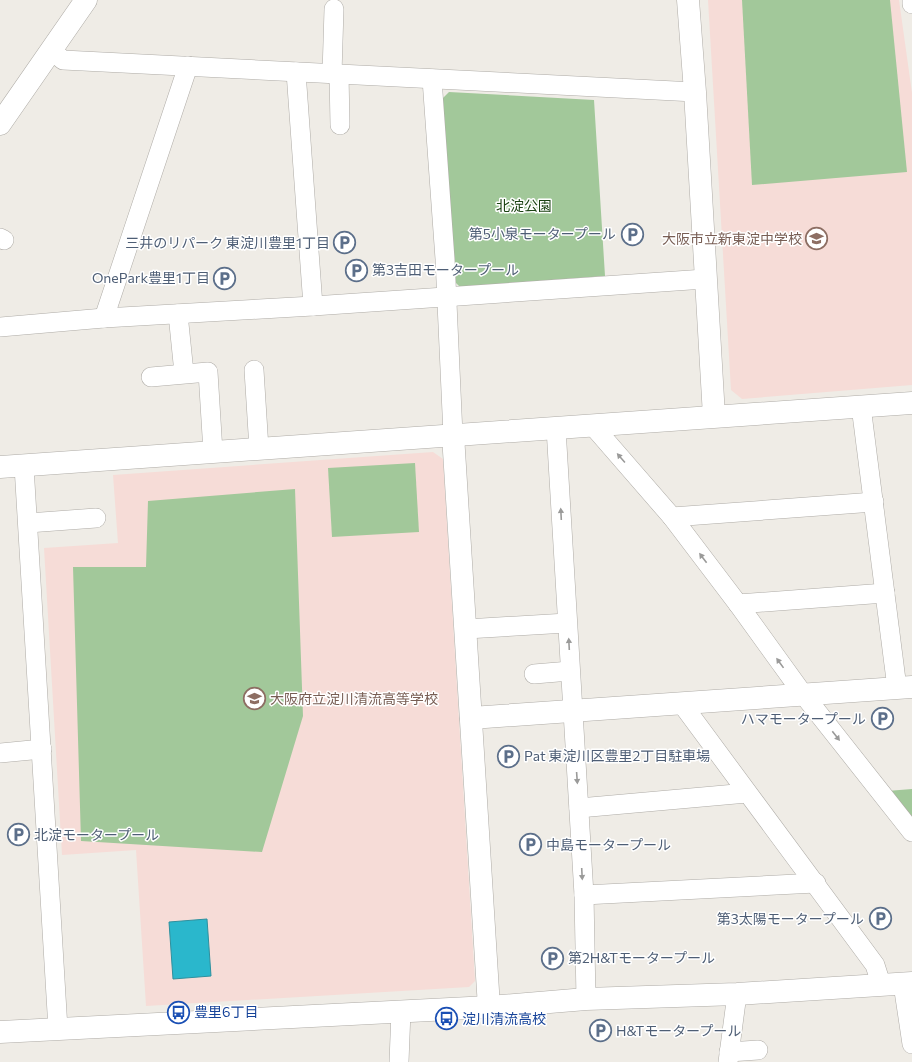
<svg xmlns="http://www.w3.org/2000/svg" width="912" height="1062" viewBox="0 0 912 1062" font-family="Commissioner,'Noto Sans JP',sans-serif">
<style>
.education{fill:#f6dcd7}
.green{fill:#a2c89a}
.water{fill:#2ab7cc;stroke:#2e909e}
.lines{fill:none;stroke-linecap:round;stroke-linejoin:round}
.minor-casing{stroke:#aeaba6;stroke-width:20}
.tertiary-casing{stroke:#aeaba6;stroke-width:23}
.minor{stroke:#fff;stroke-width:19}
.tertiary{stroke:#fff;stroke-width:22}
.oneway{fill:#9a9a99}
.labels{text-anchor:middle;stroke-width:3;stroke-linejoin:round;paint-order:stroke}
.park-label{font-size:14px;fill:#1b4212;stroke:#fff}
.service-label{font-size:14px;fill:#4e5e75;stroke:#fff;text-anchor:start}
.education-label{font-size:14px;fill:#785e54;stroke:#fff;text-anchor:end}
.transit-label{font-size:14px;fill:#164399;stroke:#fff;text-anchor:start}
</style>
<rect width="100%" height="100%" fill="#efece6"/>
<g class="education">
<polygon points="708,0 899,0 912,93 912,385 742,399 731,390"/>
<polygon points="433,452 443,459 475,981 469,987 146,1006 136,850 62,855 44,548 118,543 113,475"/>
</g>
<g class="green">
<polygon points="742,0 890,0 907,172 752,185"/>
<polygon points="449,92 594,100 605,276 460,287 453,280 442,99"/>
<polygon points="415,463 419,532 332,537 328,468"/>
<polygon points="295,489 303,716 262,852 81,841 73,567 146,567 148,501"/>
<polygon points="912,789 912,824 887,791"/>
</g>
<polygon class="water" points="207,919 211,976 173,979 169,922"/>
<g class="lines">
<defs>
<g id="minor">
<polyline points="912,0 912,4"/>
<polyline points="51,50 63,60 695,92"/>
<polyline points="296,72 313,306"/>
<polyline points="332,74 334,9"/>
<polyline points="339,74 340,125"/>
<polyline points="432,79 445,259 453,435"/>
<polyline points="0,238 4,240"/>
<polyline points="178,314 184,373"/>
<polyline points="104,318 188,66"/>
<polyline points="0,327 104,318 313,306 705,279"/>
<polyline points="254,370 259,449"/>
<polyline points="151,377 208,372 213,452"/>
<polyline points="861,406 897,688"/>
<polyline points="593,426 672,517 738,604 803,694 912,832"/>
<polyline points="556,428 584,895 586,999"/>
<polyline points="24,466 58,1029"/>
<polyline points="672,517 874,502"/>
<polyline points="28,523 96,518"/>
<polyline points="738,604 885,593"/>
<polyline points="466,629 567,623"/>
<polyline points="534,674 570,671"/>
<polyline points="682,704 875,965 881,984"/>
<polyline points="0,753 42,749"/>
<polyline points="579,808 747,793"/>
<polyline points="584,895 816,883"/>
<polyline points="903,984 912,1044"/>
<polyline points="729,1052 758,1050"/>
<polyline points="399,1062 401,1011"/>
<polyline points="728,1062 737,994"/>
</g>
<g id="tertiary">
<polyline points="688,0 695,92 714,416"/>
<polyline points="0,124 86,0"/>
<polyline points="453,435 489,1007"/>
<polyline points="0,467 912,403"/>
<polyline points="471,718 912,687"/>
<polyline points="0,1032 489,1007 586,999 737,994 912,983"/>
</g>
</defs>
<use href="#minor" class="minor-casing"/>
<use href="#tertiary" class="tertiary-casing"/>
<use href="#minor" class="minor"/>
<use href="#tertiary" class="tertiary"/>
</g>
<defs><path id="oneway-solid" d="M-6-.8H1V-3.2L6.5 0L1 3.2V.8H-6Z"/></defs>
<g class="oneway">
<use href="#oneway-solid" transform="translate(621 458) rotate(-131)"/>
<use href="#oneway-solid" transform="translate(561 514) rotate(-93)"/>
<use href="#oneway-solid" transform="translate(703 558) rotate(-127)"/>
<use href="#oneway-solid" transform="translate(569 644) rotate(-93)"/>
<use href="#oneway-solid" transform="translate(780 663) rotate(-126)"/>
<use href="#oneway-solid" transform="translate(836 736) rotate(52)"/>
<use href="#oneway-solid" transform="translate(577 778) rotate(86)"/>
<use href="#oneway-solid" transform="translate(582 874) rotate(87)"/>
</g>
<defs>
<symbol id="parking-ring" viewBox="-11 -11 22 22"><circle r="9.5" fill="#fff" stroke="#5c6f8a" stroke-width="1.5"/><path d="M-3.5-5.5H1a3.5 3.5 0 0 1 0 7H-1V5.5H-3.5ZM-1-3.4V-.6H.8a1.4 1.4 0 0 0 0-2.8Z" fill="#5c6f8a"/></symbol>
<symbol id="school-ring" viewBox="-11 -11 22 22"><circle r="9.5" fill="#fff" stroke="#8d6e63" stroke-width="1.5"/><path d="M0-5L7-2L0 1L-7-2ZM-4 1L0 2.5L4 1V4Q0 6-4 4Z" fill="#8d6e63"/></symbol>
<symbol id="bus-ring" viewBox="-11 -11 22 22"><circle r="9.5" fill="#fff" stroke="#1a4fb4" stroke-width="1.5"/><path d="M-5-6H5V4H4V6H2V4H-2V6H-4V4H-5ZM-3.5-4V0h7V-4ZM-3.5 1.2v1.5H-2V1.2ZM2 1.2v1.5H3.5V1.2Z" fill="#1a4fb4"/></symbol>
</defs>
<g fill-rule="evenodd">
<use href="#parking-ring" x="620" y="222" width="25" height="25"/>
<use href="#school-ring" x="804" y="226" width="25" height="25"/>
<use href="#parking-ring" x="332" y="230" width="25" height="25"/>
<use href="#parking-ring" x="344" y="258" width="25" height="25"/>
<use href="#parking-ring" x="212" y="266" width="25" height="25"/>
<use href="#school-ring" x="242" y="686" width="25" height="25"/>
<use href="#parking-ring" x="870" y="706" width="25" height="25"/>
<use href="#parking-ring" x="496" y="744" width="25" height="25"/>
<use href="#parking-ring" x="6" y="822" width="25" height="25"/>
<use href="#parking-ring" x="518" y="832" width="25" height="25"/>
<use href="#parking-ring" x="868" y="906" width="25" height="25"/>
<use href="#parking-ring" x="540" y="946" width="25" height="25"/>
<use href="#bus-ring" x="166" y="1000" width="25" height="25"/>
<use href="#bus-ring" x="434" y="1006" width="25" height="25"/>
<use href="#parking-ring" x="588" y="1018" width="25" height="25"/>
</g>
<g class="labels">
<g class="park-label">
<text x="524" y="211">北淀公園</text>
</g>
<g class="service-label">
<text x="616" y="239" text-anchor="end">第5小泉モータープール</text>
<text x="330" y="248" text-anchor="end">三井のリパーク 東淀川豊里1丁目</text>
<text x="372" y="275">第3吉田モータープール</text>
<text x="210" y="283" text-anchor="end">OnePark豊里1丁目</text>
<text x="866" y="724" text-anchor="end">ハマモータープール</text>
<text x="524" y="761">Pat 東淀川区豊里2丁目駐車場</text>
<text x="34" y="840">北淀モータープール</text>
<text x="546" y="850">中島モータープール</text>
<text x="864" y="924" text-anchor="end">第3太陽モータープール</text>
<text x="568" y="963">第2H&amp;Tモータープール</text>
<text x="616" y="1036">H&amp;Tモータープール</text>
</g>
<g class="education-label">
<text x="802" y="244">大阪市立新東淀中学校</text>
<text x="270" y="704" text-anchor="start">大阪府立淀川清流高等学校</text>
</g>
<g class="transit-label">
<text x="194" y="1017">豊里6丁目</text>
<text x="462" y="1024">淀川清流高校</text>
</g>
</g>
</svg>
